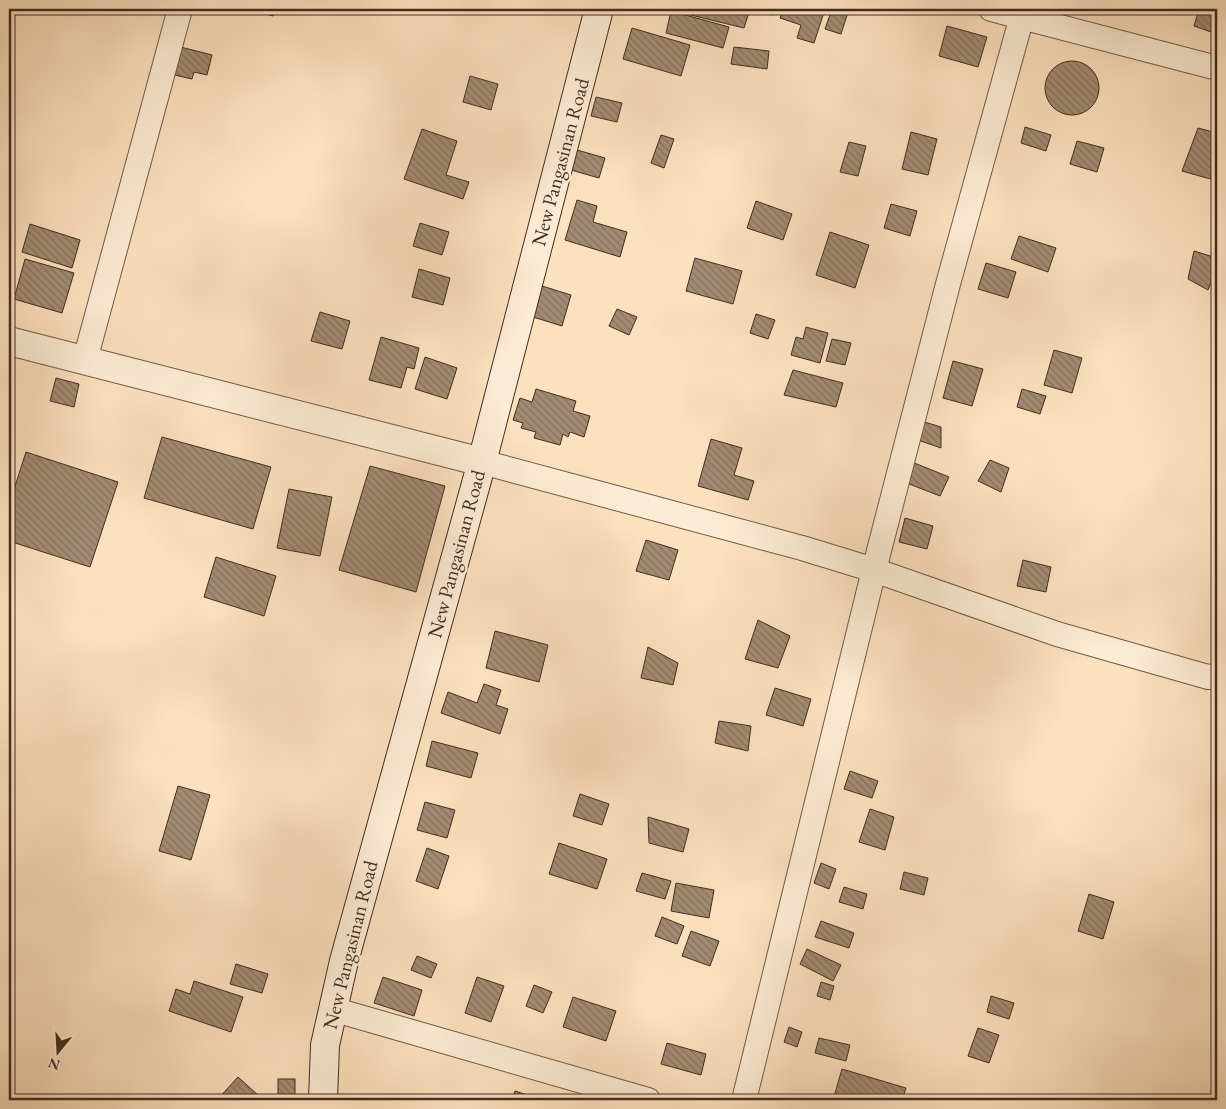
<svg xmlns="http://www.w3.org/2000/svg" width="1226" height="1109" viewBox="0 0 1226 1109" font-family="'EB Garamond',serif">
<style>
.building{fill:url(#building-back-hatch);stroke:#422d22}
.lines{fill:none;stroke-linecap:round;stroke-linejoin:round}
.minor-casing{stroke:#705a49;stroke-width:26}
.tertiary-casing{stroke:#705a49;stroke-width:30}
.secondary-casing{stroke:#422d22;stroke-width:30}
.minor{stroke:#fdecd5;stroke-width:24}
.tertiary{stroke:#fdecd5;stroke-width:28}
.secondary{stroke:#fdecd5;stroke-width:28}
.labels{text-anchor:middle;stroke-width:5;stroke-linejoin:round;paint-order:stroke}
.street-label{font-size:20px;fill:#422d22;stroke:#fdecd5}
</style>
<defs>
<pattern id="building-back-hatch" width="6" height="6" patternUnits="userSpaceOnUse" patternTransform="scale(1.25)"><rect width="6" height="6" fill="#a38b73"/><path d="M-1 5l2 2M0 0l6 6M5-1l2 2" fill="none" stroke="#86725e"/></pattern>
</defs>
<rect width="100%" height="100%" fill="#fce1be"/>
<filter id="stains"><feTurbulence type="fractalNoise" baseFrequency=".004" numOctaves="4"/><feColorMatrix values="0 0 0 0 .2 0 0 0 0 .09 0 0 0 0 .02 0 0 0 .5 -.17"/></filter>
<radialGradient id="worn" r=".72"><stop offset=".6" stop-color="#630" stop-opacity="0"/><stop offset="1" stop-color="#630" stop-opacity=".3"/></radialGradient>
<g class="building">
<polygon points="255,9 275,9 273,16 254,11"/>
<polygon points="666,9 750,9 744,28"/>
<polygon points="755,9 773,9 772,15 754,10"/>
<polygon points="783,9 825,9 814,43 797,38 801,25 780,18"/>
<polygon points="832,9 849,9 841,34 825,29"/>
<polygon points="1199,9 1217,9 1217,34 1194,26"/>
<polygon points="671,11 729,27 723,48 666,33"/>
<polygon points="947,26 987,37 978,67 939,56"/>
<polygon points="632,28 690,45 681,76 623,59"/>
<polygon points="173,45 212,55 207,75 194,72 192,79 166,73"/>
<polygon points="734,47 769,51 767,69 731,64"/>
<circle cx="1072" cy="88" r="27"/>
<polygon points="470,76 498,84 491,110 463,102"/>
<polygon points="596,97 622,103 617,122 591,116"/>
<polygon points="1025,127 1051,135 1046,151 1021,143"/>
<polygon points="1198,128 1217,133 1217,172 1214,180 1182,171"/>
<polygon points="422,129 457,141 446,175 469,182 463,199 404,179"/>
<polygon points="911,132 937,139 928,175 902,169"/>
<polygon points="661,135 674,139 664,168 651,163"/>
<polygon points="1077,141 1104,148 1097,172 1070,164"/>
<polygon points="849,142 866,146 858,176 840,172"/>
<polygon points="577,150 605,158 599,178 571,170"/>
<polygon points="577,200 597,206 593,222 627,232 620,257 565,240"/>
<polygon points="756,201 792,214 783,240 747,228"/>
<polygon points="891,204 917,211 910,236 884,228"/>
<polygon points="420,223 449,232 442,255 413,246"/>
<polygon points="30,224 80,240 72,268 22,252"/>
<polygon points="830,232 869,245 855,288 816,275"/>
<polygon points="1019,236 1056,248 1048,272 1011,259"/>
<polygon points="1194,251 1217,258 1217,268 1208,290 1188,279"/>
<polygon points="695,258 742,271 733,304 686,291"/>
<polygon points="25,259 74,273 62,313 14,299"/>
<polygon points="986,263 1016,272 1008,298 978,289"/>
<polygon points="419,269 450,278 443,305 412,297"/>
<polygon points="542,286 571,295 562,326 533,317"/>
<polygon points="617,309 637,317 629,335 609,326"/>
<polygon points="320,312 350,321 342,349 311,341"/>
<polygon points="756,314 775,320 768,339 750,333"/>
<polygon points="806,327 828,333 820,363 791,355 796,337 803,339"/>
<polygon points="381,337 419,348 414,369 407,367 401,388 369,380"/>
<polygon points="832,339 851,343 845,365 826,361"/>
<polygon points="1054,350 1082,358 1072,393 1044,385"/>
<polygon points="425,357 457,368 447,399 415,389"/>
<polygon points="953,361 983,369 972,406 943,398"/>
<polygon points="793,370 843,383 836,407 784,395"/>
<polygon points="56,378 79,384 74,407 50,401"/>
<polygon points="536,389 576,401 573,411 590,416 584,437 570,432 568,437 563,434 560,445 534,438 536,432 521,428 523,423 513,420 520,398 532,402"/>
<polygon points="1022,389 1046,396 1040,414 1017,407"/>
<polygon points="918,420 941,427 941,448 912,438"/>
<polygon points="162,437 271,467 253,529 144,498"/>
<polygon points="711,439 742,448 734,475 754,481 748,500 698,486"/>
<polygon points="26,452 118,482 90,567 9,541 9,505"/>
<polygon points="907,460 949,477 940,496 899,480"/>
<polygon points="990,460 1009,468 1001,492 978,481"/>
<polygon points="370,466 445,486 416,592 339,570"/>
<polygon points="289,489 332,497 320,556 277,548"/>
<polygon points="905,518 933,526 927,549 899,542"/>
<polygon points="646,540 678,550 669,580 636,571"/>
<polygon points="216,557 276,576 264,616 204,597"/>
<polygon points="1023,560 1051,567 1046,592 1017,586"/>
<polygon points="758,620 790,636 778,668 745,659"/>
<polygon points="495,631 548,645 539,682 486,668"/>
<polygon points="648,647 678,663 673,685 641,678"/>
<polygon points="484,684 501,690 496,705 508,709 500,734 441,713 448,692 477,703"/>
<polygon points="775,688 811,699 803,726 766,715"/>
<polygon points="719,721 751,726 748,751 715,743"/>
<polygon points="432,741 478,753 471,778 426,766"/>
<polygon points="850,771 878,781 872,798 844,789"/>
<polygon points="178,786 210,795 191,860 159,851"/>
<polygon points="580,794 609,804 602,825 573,816"/>
<polygon points="425,802 455,810 447,838 417,830"/>
<polygon points="870,809 894,817 885,850 859,842"/>
<polygon points="648,817 689,829 683,852 649,843"/>
<polygon points="559,843 607,859 597,889 549,874"/>
<polygon points="427,848 449,856 438,889 416,881"/>
<polygon points="821,863 836,869 829,889 814,883"/>
<polygon points="904,872 928,878 924,895 900,889"/>
<polygon points="642,873 671,881 665,899 636,891"/>
<polygon points="676,883 714,890 709,918 671,911"/>
<polygon points="844,887 867,894 863,909 839,902"/>
<polygon points="1089,894 1114,902 1103,939 1078,931"/>
<polygon points="662,917 684,926 677,944 655,936"/>
<polygon points="821,921 854,933 849,948 815,937"/>
<polygon points="691,931 719,941 710,966 682,956"/>
<polygon points="807,949 841,965 833,981 800,964"/>
<polygon points="417,956 437,964 431,978 411,970"/>
<polygon points="236,964 268,974 262,993 230,984"/>
<polygon points="383,977 422,990 414,1016 374,1003"/>
<polygon points="477,977 504,986 491,1022 465,1013"/>
<polygon points="194,981 243,997 231,1032 169,1011 176,989 190,994"/>
<polygon points="821,982 834,986 830,1000 817,996"/>
<polygon points="534,985 552,992 543,1013 526,1006"/>
<polygon points="991,996 1014,1003 1009,1019 987,1012"/>
<polygon points="573,997 616,1011 606,1041 563,1027"/>
<polygon points="789,1027 802,1032 797,1047 784,1042"/>
<polygon points="978,1028 999,1035 989,1063 968,1056"/>
<polygon points="819,1038 850,1045 846,1061 815,1053"/>
<polygon points="667,1043 706,1054 701,1075 661,1064"/>
<polygon points="842,1069 906,1088 902,1100 833,1100"/>
<polygon points="238,1077 258,1095 253,1100 217,1100"/>
<rect x="278" y="1079" width="17" height="21"/>
<polygon points="515,1091 543,1100 512,1100"/>
<polygon points="337,1095 374,1096 374,1100 336,1100"/>
</g>
<g class="lines">
<defs>
<g id="minor">
<polyline points="991,9 1217,68"/>
<polyline points="85,360 180,9"/>
<polyline points="482,462 802,548 874,570 1057,634 1208,677 1217,676"/>
<polyline points="332,1009 648,1100"/>
<polyline points="744,1100 874,570 948,284 1024,9"/>
</g>
<polyline id="tertiary" points="9,341 482,462"/>
<polyline id="secondary" points="323,1100 325,1045 344,961 482,462 599,9"/>
</defs>
<use href="#minor" class="minor-casing"/>
<use href="#tertiary" class="tertiary-casing"/>
<use href="#secondary" class="secondary-casing"/>
<use href="#minor" class="minor"/>
<use href="#tertiary" class="tertiary"/>
<use href="#secondary" class="secondary"/>
</g>
<g class="labels">
<g class="street-label">
<text transform="translate(560 162) rotate(-75)" y="7">New Pangasinan Road</text>
<text transform="translate(456 554) rotate(-75)" y="7">New Pangasinan Road</text>
<text transform="translate(350 945) rotate(-76)" y="7">New Pangasinan Road</text>
</g>
</g>
<rect width="1226" height="1109" fill="none" stroke="#fce1be" stroke-width="30"/>
<rect x="10" y="10" width="1206" height="1089" fill="none" stroke="#422d22" stroke-width="2.5"/>
<rect x="15" y="15" width="1196" height="1079" fill="none" stroke="#422d22"/>
<g transform="translate(58 1052) rotate(198)" stroke="#fdecd5" stroke-width="4" paint-order="stroke">
<path d="M0-4L9 19L0 12L-9 19Z" fill="#422d22"/>
<text y="-8" font-size="14" font-weight="bold" text-anchor="middle" fill="#422d22">N</text>
</g>
<rect width="100%" height="100%" filter="url(#stains)"/>
<rect width="100%" height="100%" fill="url(#worn)"/>
</svg>
